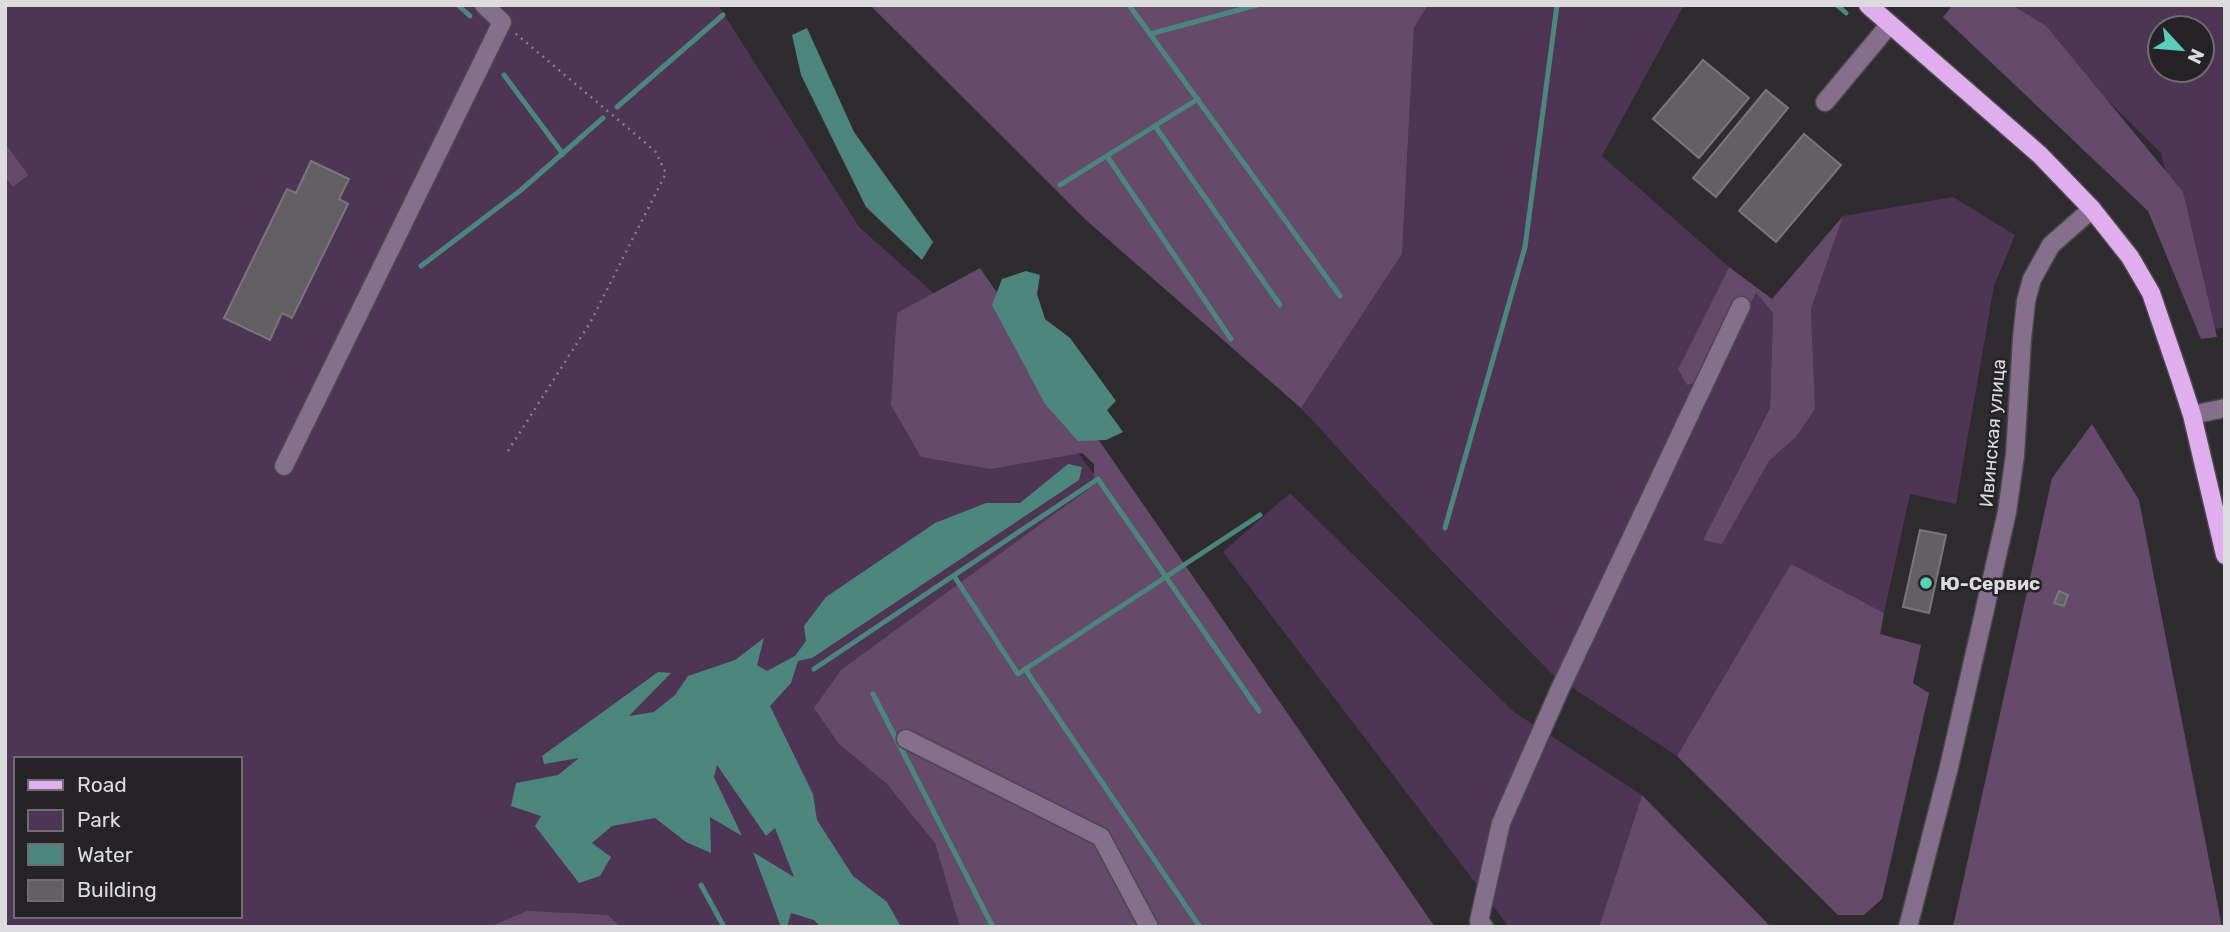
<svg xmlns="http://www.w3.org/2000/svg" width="2230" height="932" viewBox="0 0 2230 932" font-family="Rubik,sans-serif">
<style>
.green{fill:#4e3555;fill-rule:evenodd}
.forest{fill:#654a6c}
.water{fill:#4c867c}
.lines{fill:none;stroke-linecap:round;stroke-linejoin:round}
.stream{stroke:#4c867c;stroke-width:5}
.building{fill:#626063;stroke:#79777a;stroke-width:2}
.minor-casing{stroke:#4a484b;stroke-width:21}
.major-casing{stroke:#4a484b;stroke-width:21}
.path{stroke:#848285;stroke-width:2.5;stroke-dasharray:2 5;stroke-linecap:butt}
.minor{stroke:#866e8d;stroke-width:18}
.major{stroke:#e0adee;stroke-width:18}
.poi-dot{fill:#5bcebc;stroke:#252325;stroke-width:2.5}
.labels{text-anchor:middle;stroke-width:5;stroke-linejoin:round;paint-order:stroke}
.street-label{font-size:19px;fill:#dcdbdd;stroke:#252325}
.poi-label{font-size:19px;font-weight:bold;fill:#dcdbdd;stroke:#252325;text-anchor:start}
</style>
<rect width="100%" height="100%" fill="#2e2c2f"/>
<g class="green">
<path d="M5 5H718L859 227 1009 360 1431 927H5V160L12 152 5 143ZM16 759H240V916H16Z"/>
<polygon points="1428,5 1684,5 1602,156 1729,267 1678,369 1714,376 1756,293 1773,313 1770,408 1703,540 1722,543 1769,461 1796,437 1815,409 1811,309 1843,216 1953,197 2015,235 1994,286 1956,504 1910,494 1884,613 1791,565 1677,756 1553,675 1436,555 1301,408 1402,254 1414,28"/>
<path d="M2011 5H2225V327L2203 332 2161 153ZM2160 28H2202V70H2160Z"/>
<polygon points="1290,493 1514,712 1642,795 1599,927 1509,927 1223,552"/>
</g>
<g class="forest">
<polygon points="870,5 1428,5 1414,28 1402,254 1301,408 1086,220"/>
<polygon points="1953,5 2012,5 2046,26 2183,192 2217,337 2201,339 2148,211 1943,17"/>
<polygon points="5,143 28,175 13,187 5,177"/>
<polygon points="1843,216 1811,309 1815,409 1796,437 1769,461 1722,544 1703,540 1770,408 1773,313 1756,293 1714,376 1687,385 1678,369 1729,267 1772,299"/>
<polygon points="980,268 1435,927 960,927 935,843 886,783 839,744 814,708 841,670 1094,485 1094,464 1082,453 991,469 921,457 891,405 897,313"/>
<polygon points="2092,424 2139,500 2222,927 1953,927 2052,478"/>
<polygon points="1791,564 1884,613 1880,634 1921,645 1913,683 1929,693 1882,899 1864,915 1838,915 1677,756"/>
<polygon points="1642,795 1771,927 1599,927"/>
<polygon points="527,911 608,915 620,927 489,927"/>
</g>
<g class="water">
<polygon points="807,28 854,132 933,242 922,260 866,207 801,75 792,35"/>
<polygon points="1026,271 1040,275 1037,294 1045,319 1070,338 1116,401 1107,410 1123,432 1106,440 1078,441 1045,404 992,305 1002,279"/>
<polygon points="1068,464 1082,467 1079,480 812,658 798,661 791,683 770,706 813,794 817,820 853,876 887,902 901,927 821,927 814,920 791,913 787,927 781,927 753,852 794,877 775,828 766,836 717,765 714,777 742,836 710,817 711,853 686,842 655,818 612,826 592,843 611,857 600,876 579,883 535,826 541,816 511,806 516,783 558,775 579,758 544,764 542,756 658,672 671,673 629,716 654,712 675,695 688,676 735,660 764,638 757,665 767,671 795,656 806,641 804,626 826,597 935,523 986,503 1020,503"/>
</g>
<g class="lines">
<g class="stream">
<polyline points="458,5 470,16"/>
<polyline points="1129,5 1340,296"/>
<polyline points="1837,5 1846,13"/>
<polyline points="1150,34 1257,5"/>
<polyline points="504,75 563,154"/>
<polyline points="617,107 723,15"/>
<polyline points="1155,126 1280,305"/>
<polyline points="1107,156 1231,339"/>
<polyline points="1060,185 1198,99"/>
<polyline points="421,266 521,190 603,118"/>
<polyline points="1445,528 1525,247 1557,5"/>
<polyline points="954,576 1018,674 1260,515"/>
<polyline points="814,669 1098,479 1259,711"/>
<polyline points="1025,669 1200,927"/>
<polyline points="873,694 993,927"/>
<polyline points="701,885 724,927"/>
</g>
</g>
<g class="building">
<polygon points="1703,60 1749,98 1699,158 1653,119"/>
<polygon points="1766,90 1788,108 1716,197 1693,178"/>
<polygon points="1804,134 1841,165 1776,242 1739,211"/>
<polygon points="311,161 349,179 339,199 348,204 292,318 282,313 270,340 224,318 287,189 296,193"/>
<polygon points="1920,530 1946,535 1929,613 1903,607"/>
<polygon points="2059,591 2068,595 2064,606 2054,603"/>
</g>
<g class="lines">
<defs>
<g id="minor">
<polyline points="1825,102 1890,24"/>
<polyline points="2192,415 2225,408"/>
<polyline points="284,466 502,22 484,5"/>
<polyline points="906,739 1101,837 1149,927"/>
<polyline points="1484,927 1479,921 1501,823 1559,691 1741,306"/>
<polyline points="1908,927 1949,767 2007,512 2015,455 2022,339 2026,301 2032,279 2051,245 2092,209"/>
</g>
<polyline id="major" points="1868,5 2040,155 2092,209 2130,257 2151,293 2180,378 2192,415 2225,555"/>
</defs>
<use href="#minor" class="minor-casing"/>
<use href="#major" class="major-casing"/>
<polyline class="path" points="508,451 590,323 666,173 655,151 515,33"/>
<use href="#minor" class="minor"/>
<use href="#major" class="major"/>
</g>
<circle class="poi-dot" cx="1926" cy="583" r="7"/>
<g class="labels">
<g class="street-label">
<text transform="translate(1992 433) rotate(-85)" y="7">Ивинская улица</text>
</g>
<g class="poi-label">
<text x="1940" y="590">Ю-Сервис</text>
</g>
</g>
<rect width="2230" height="932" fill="none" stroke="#dcdbdd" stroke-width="14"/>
<rect x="14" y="757" width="228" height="161" fill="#252325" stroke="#6e6d6f" stroke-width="2"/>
<rect x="28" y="780" width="35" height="10" fill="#e0adee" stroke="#6e6d6f" stroke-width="2"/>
<text x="77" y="792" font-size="21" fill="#dcdbdd">Road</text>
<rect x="28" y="810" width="35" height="21" fill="#4e3555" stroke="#6e6d6f" stroke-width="2"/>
<text x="77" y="827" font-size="21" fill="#dcdbdd">Park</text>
<rect x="28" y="844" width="35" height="21" fill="#4c867c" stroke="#6e6d6f" stroke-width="2"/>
<text x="77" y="862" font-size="21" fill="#dcdbdd">Water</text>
<rect x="28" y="880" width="35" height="21" fill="#626063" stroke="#6e6d6f" stroke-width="2"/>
<text x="77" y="897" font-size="21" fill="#dcdbdd">Building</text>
<g transform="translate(2181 49) rotate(116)"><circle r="33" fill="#252325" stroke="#6e6d6f" stroke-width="2"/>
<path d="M0-5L12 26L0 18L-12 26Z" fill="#5bcebc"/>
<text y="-10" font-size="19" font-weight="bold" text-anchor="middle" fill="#dcdbdd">N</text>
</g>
</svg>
